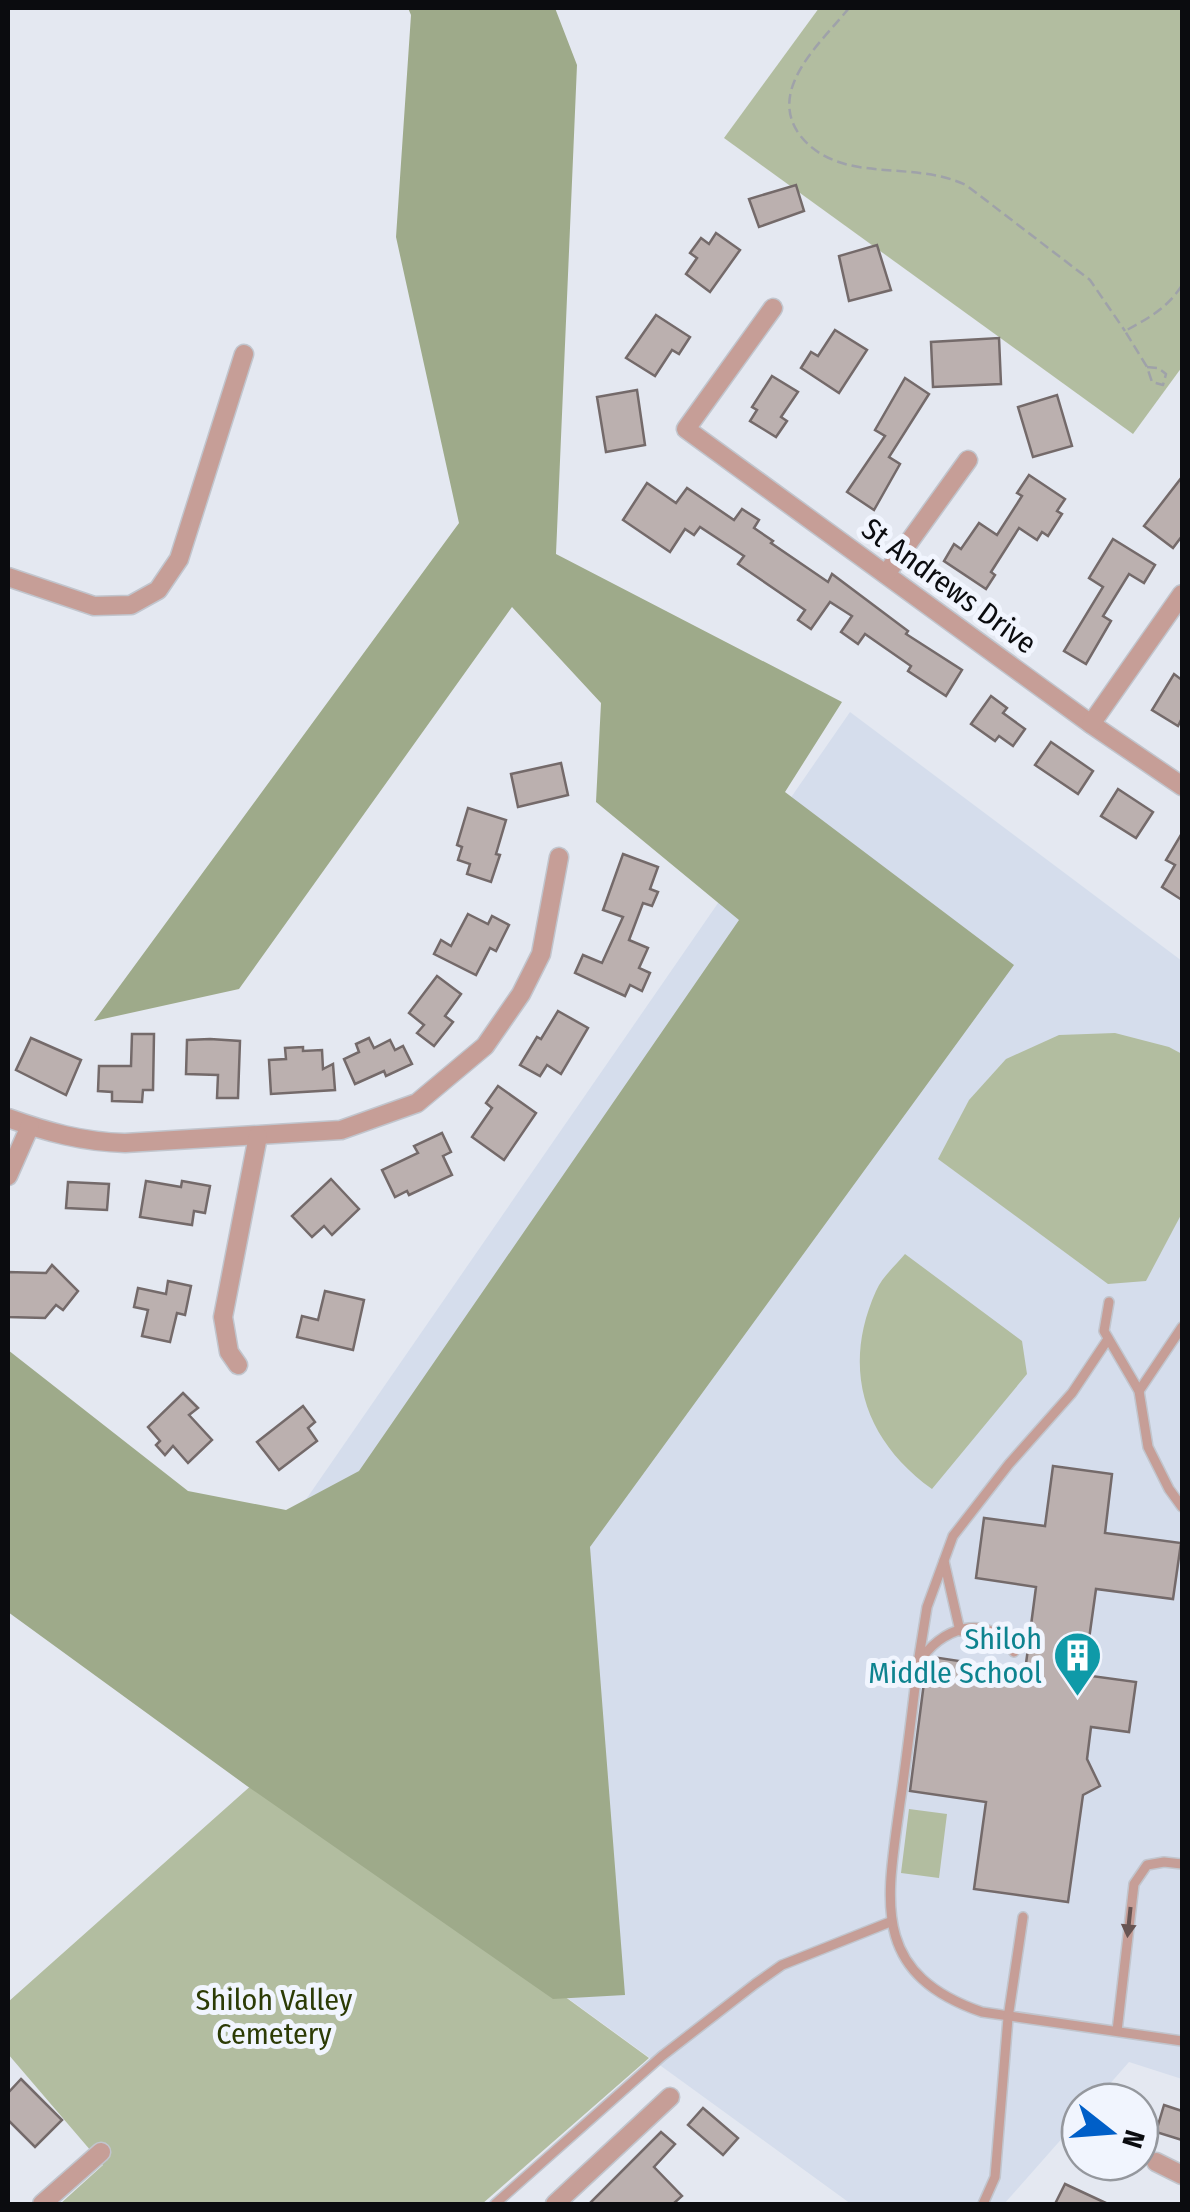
<svg xmlns="http://www.w3.org/2000/svg" width="1190" height="2212" viewBox="0 0 1190 2212" font-family="'Fira Sans Condensed',sans-serif">
<style>
.built{fill:#d5ddec}
.green{fill:#b2bda0}
.forest{fill:#9eaa8a}
.building{fill:#bbb0af;stroke:#746a6a;stroke-width:2.5}
.lines{fill:none;stroke-linecap:round;stroke-linejoin:round}
.lane-casing{stroke:#c1c5cd;stroke-width:12}
.street-casing{stroke:#c1c5cd;stroke-width:21}
.path{stroke:#9fa2a9;stroke-width:2.5;stroke-dasharray:10 5;stroke-linecap:butt}
.lane{stroke:#c69e97;stroke-width:9}
.street{stroke:#c69e97;stroke-width:18}
.oneway{fill:#685553}
.labels{text-anchor:middle;stroke-width:10;stroke-linejoin:round;paint-order:stroke}
.street-label{font-size:30px;fill:#0b0c0f;stroke:#f1f5fe}
.culture-label{font-size:30px;fill:#0d838f;stroke:#f1f5fe;text-anchor:end}
.park-label{font-size:30px;fill:#2c3b05;stroke:#f1f5fe}
</style>
<rect width="100%" height="100%" fill="#e4e8f1"/>
<polygon class="built" points="850,712 1182,961 1182,2079 1129,2062 1094,2102 1080,2102 1080,2118 1004,2204 851,2204 164,1705"/>
<g class="green">
<polygon points="819,8 1182,8 1182,367 1133,434 724,138"/>
<polygon points="1115,1033 1169,1047 1182,1054 1182,1213 1146,1281 1108,1284 938,1159 969,1100 1006,1059 1059,1035"/>
<path d="M905 1254 1022 1341 1027 1374 932 1489C864 1440 841 1369 876 1291 882 1277 896 1265 905 1254Z"/>
<polygon points="262,1776 649,2058 482,2204 60,2204 103,2165 8,2054 8,2002"/>
<polygon points="909,1809 947,1814 939,1878 901,1873"/>
</g>
<polygon class="forest" points="408,8 555,8 577,65 556,554 842,702 785,792 1014,965 590,1547 625,1995 553,1999 247,1786 8,1612 8,1350 188,1491 286,1510 359,1471 739,920 596,802 601,703 512,607 239,989 94,1021 459,523 396,237 411,15"/>
<g class="building">
<polygon points="796,185 804,211 759,227 749,199"/>
<polygon points="716,233 740,250 710,292 686,274 697,258 690,253 701,238 709,244"/>
<polygon points="877,245 891,290 849,301 839,256"/>
<polygon points="656,315 690,337 679,354 672,350 655,376 626,358"/>
<polygon points="835,330 867,350 839,393 801,368 811,352 818,356"/>
<polygon points="999,338 1001,384 933,387 931,342"/>
<polygon points="772,376 798,392 781,417 787,421 776,437 750,421 757,410 752,407"/>
<polygon points="905,378 929,394 889,457 900,464 874,510 847,492 885,436 875,430"/>
<polygon points="637,390 645,445 606,452 597,397"/>
<polygon points="1057,395 1072,446 1033,457 1018,407"/>
<polygon points="1029,475 1065,499 1057,511 1062,514 1048,536 1042,532 1037,540 1019,528 991,572 995,575 986,589 944,561 954,544 961,549 979,523 997,535 1022,496 1017,493"/>
<polygon points="1182,477 1182,536 1173,548 1144,526"/>
<polygon points="647,483 676,503 687,488 734,520 742,509 759,520 754,528 773,541 771,543 828,582 832,574 908,631 906,634 962,670 946,696 908,671 911,666 865,634 858,644 841,632 852,616 830,602 811,629 798,620 805,610 738,564 744,556 700,527 694,535 685,529 670,552 623,520"/>
<polygon points="1113,539 1155,565 1144,583 1129,574 1103,616 1111,621 1086,664 1064,651 1103,587 1089,578"/>
<polygon points="1174,674 1182,680 1182,718 1178,726 1152,710"/>
<polygon points="991,696 1007,708 1003,713 1025,729 1013,746 999,736 995,741 971,724"/>
<polygon points="1051,742 1093,771 1078,794 1035,765"/>
<polygon points="561,763 568,795 518,807 511,774"/>
<polygon points="1118,789 1153,812 1136,838 1101,816"/>
<polygon points="468,808 506,820 496,854 500,855 491,882 467,874 470,864 458,860 462,847 457,845"/>
<polygon points="1182,833 1182,900 1162,887 1175,865 1166,860"/>
<polygon points="623,854 658,867 650,889 658,892 652,906 643,903 629,940 648,948 639,968 650,973 642,991 630,985 625,996 575,973 583,955 602,963 623,917 603,910"/>
<polygon points="468,914 488,924 492,916 509,925 496,951 490,948 476,975 434,954 441,940 451,946"/>
<polygon points="437,976 461,994 445,1016 453,1022 434,1046 417,1033 424,1025 409,1013"/>
<polygon points="558,1011 588,1028 561,1074 547,1065 540,1076 520,1065 537,1037 541,1039"/>
<polygon points="132,1034 154,1034 153,1090 143,1090 142,1102 112,1101 112,1092 98,1091 99,1066 131,1066"/>
<polygon points="31,1038 81,1060 66,1095 16,1070"/>
<polygon points="369,1038 374,1048 390,1040 395,1050 403,1046 412,1064 386,1076 384,1071 355,1084 344,1059 359,1052 356,1044"/>
<polygon points="210,1039 240,1041 238,1098 217,1098 218,1075 186,1074 187,1040"/>
<polygon points="303,1047 303,1051 322,1050 323,1069 333,1064 335,1090 271,1094 269,1060 286,1059 285,1048"/>
<polygon points="498,1086 536,1113 504,1160 472,1137 492,1108 486,1103"/>
<polygon points="442,1133 451,1152 443,1156 452,1175 409,1195 407,1191 395,1197 382,1170 418,1153 414,1146"/>
<polygon points="331,1179 359,1209 332,1235 324,1226 312,1237 292,1216"/>
<polygon points="146,1181 181,1187 182,1181 210,1186 205,1213 194,1211 192,1225 140,1217"/>
<polygon points="68,1182 109,1184 107,1210 66,1208"/>
<polygon points="52,1265 78,1291 63,1310 56,1305 45,1318 8,1317 8,1272 46,1273"/>
<polygon points="168,1281 191,1286 185,1315 177,1313 170,1342 142,1336 148,1310 134,1307 138,1288 166,1294"/>
<polygon points="325,1291 364,1300 353,1350 297,1337 302,1316 318,1320"/>
<polygon points="183,1393 198,1408 189,1415 212,1440 188,1463 173,1446 165,1455 156,1445 160,1441 148,1427"/>
<polygon points="303,1406 315,1422 308,1428 317,1441 279,1470 257,1442"/>
<polygon points="1053,1466 1112,1474 1105,1533 1181,1543 1173,1599 1096,1589 1084,1675 1136,1682 1129,1732 1091,1727 1087,1759 1100,1786 1083,1795 1068,1902 974,1889 986,1802 910,1791 926,1667 933,1657 959,1661 958,1670 1024,1679 1036,1587 976,1578 984,1518 1045,1526"/>
<polygon points="21,2079 62,2120 35,2147 8,2120 8,2093"/>
<polygon points="1164,2105 1182,2111 1182,2140 1156,2132"/>
<polygon points="703,2108 738,2138 723,2155 688,2125"/>
<polygon points="661,2132 675,2144 654,2167 682,2196 673,2204 589,2204"/>
<polygon points="1065,2184 1108,2204 1055,2204"/>
</g>
<g class="lines">
<defs>
<g id="lane">
<polyline points="1109,1302 1104,1331 1139,1391 1148,1447 1169,1489 1182,1507"/>
<polyline points="1139,1391 1182,1327"/>
<polyline points="944,1561 960,1631"/>
<path d="M1014 1652C988 1610 939 1628 918 1664 912 1710 907 1757 900 1803 887 1900 869 1973 982 2012L1182 2041"/>
<polyline points="919,1657 927,1607 953,1536 1009,1464 1072,1393 1108,1339"/>
<polyline points="1117,2031 1134,1884 1147,1865 1164,1862 1182,1864"/>
<polyline points="495,2204 662,2056 755,1984 782,1965 890,1922"/>
<polyline points="983,2204 995,2177 1008,2018 1023,1917"/>
</g>
<g id="street">
<polyline points="773,308 686,429 1091,724 1182,786"/>
<polyline points="886,574 968,460"/>
<polyline points="8,577 94,606 131,605 158,590 179,559 244,354"/>
<polyline points="1091,724 1182,594"/>
<path d="M8 1118C47 1132 83 1142 125 1143L341 1130 417 1103 485 1046 521 994 541 954 559 857"/>
<polyline points="8,1176 30,1126"/>
<polyline points="238,1365 229,1352 223,1317 258,1136"/>
<polyline points="1156,2162 1182,2175"/>
<polyline points="42,2204 101,2152"/>
<polyline points="555,2204 670,2097"/>
</g>
</defs>
<use href="#lane" class="lane-casing"/>
<use href="#street" class="street-casing"/>
<g class="path">
<path d="M849 8C822 42 767 88 799 134 814 154 835 163 859 167 896 173 931 169 966 185L1090 280 1125 331"/>
<path d="M1147 367 1158 368 1166 374 1163 385 1152 382 1147 367 1125 331C1147 319 1168 308 1182 285"/>
</g>
<use href="#lane" class="lane"/>
<use href="#street" class="street"/>
</g>
<defs><path id="oneway-solid" d="M-6-.8H1V-3.2L6.5 0L1 3.2V.8H-6Z" transform="scale(2.5)"/></defs>
<use class="oneway" href="#oneway-solid" transform="translate(1129 1922) rotate(96)"/>
<defs>
<symbol id="building-pin" viewBox="-11 -11 22 30"><path d="M0 17L-7.5 6A9.5 9.5 0 1 1 7.5 6Z" fill="#0f9aa8" stroke="#f1f5fe"/><path d="M-4-6H4V6H1V3H-1V6H-4ZM-2.5-4.3h1.7v1.8h-1.7ZM.8-4.3h1.7v1.8H.8ZM-2.5-1h1.7V.8h-1.7ZM.8-1h1.7V.8H.8Z" fill="#fff"/></symbol>
</defs>
<g fill-rule="evenodd">
<use href="#building-pin" x="1050" y="1628" width="55" height="75"/>
</g>
<g class="labels">
<g class="street-label">
<text transform="translate(949 586) rotate(36)" y="10">St Andrews Drive</text>
</g>
<g class="culture-label">
<text x="1042" y="1649">Shiloh<tspan x="1042" dy="34">Middle School</tspan></text>
</g>
<g class="park-label">
<text x="274" y="2010">Shiloh Valley<tspan x="274" dy="34">Cemetery</tspan></text>
</g>
</g>
<rect width="1190" height="2212" fill="none" stroke="#0b0c0f" stroke-width="20"/>
<g transform="translate(1110 2132) rotate(107)"><circle r="48" fill="#f1f5fe" stroke="#95989e" stroke-width="2.5"/>
<path d="M0-8L18 38L0 25L-18 38Z" fill="#005fc8"/>
<text y="-15" font-size="28" font-weight="bold" text-anchor="middle" fill="#0b0c0f">N</text>
</g>
</svg>
